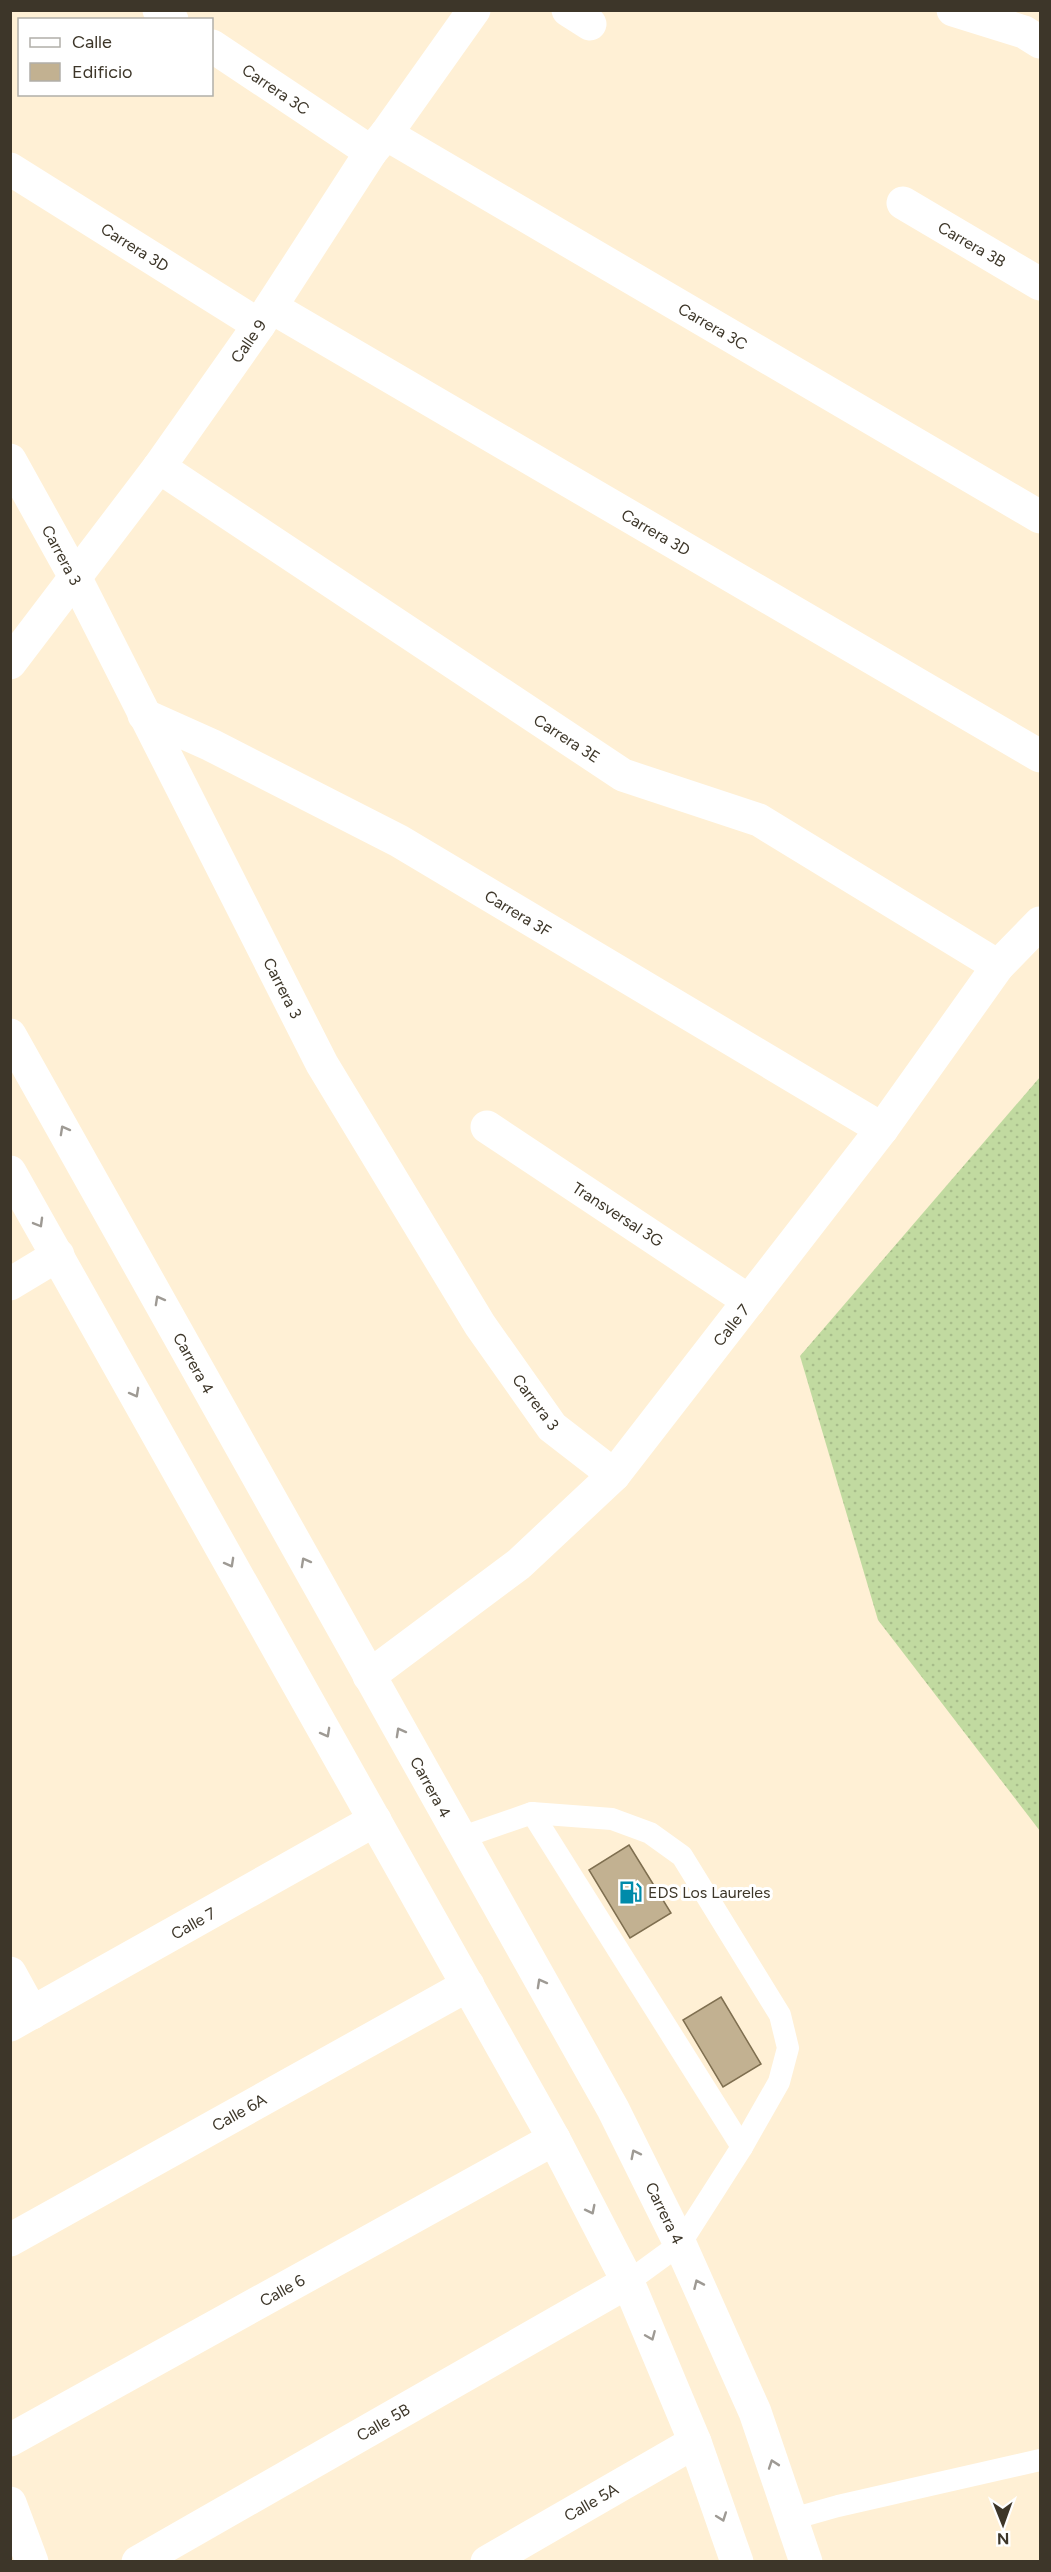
<svg xmlns="http://www.w3.org/2000/svg" width="1051" height="2572" viewBox="0 0 1051 2572" font-family="Figtree,sans-serif">
<style>
.grass{fill:url(#grass-dots)}
.building{fill:#c2b191;stroke:#7f6f50;stroke-width:1.5}
.lines{fill:none;stroke-linecap:round;stroke-linejoin:round}
.service{stroke:#fff;stroke-width:22}
.minor{stroke:#fff;stroke-width:33}
.primary{stroke:#fff;stroke-width:33}
.oneway{stroke:#9e9a94}
.labels{text-anchor:middle;stroke-width:6;stroke-linejoin:round;paint-order:stroke}
.street-label{font-size:16px;fill:#3d3629;stroke:#fff}
.poi-label{font-size:16px;fill:#3d3629;stroke:#fff;text-anchor:start}
</style>
<defs>
<pattern id="grass-dots" width="8" height="8" patternUnits="userSpaceOnUse" patternTransform="scale(1.5)"><rect width="8" height="8" fill="#c1daa0"/><path d="M2 2h.1M6 6h.1" fill="none" stroke="#a7bc8a" stroke-width="1.8" stroke-linecap="round"/></pattern>
</defs>
<rect width="100%" height="100%" fill="#fff0d5"/>
<polygon class="grass" points="1040,1077 1040,1831 878,1620 800,1356"/>
<g class="building">
<polygon points="629,1845 671,1913 630,1938 589,1870"/>
<polygon points="721,1997 761,2064 723,2087 683,2020"/>
</g>
<g class="lines">
<g class="service">
<polyline points="532,1813 742,2147"/>
<polyline points="460,1838 532,1813 612,1819 650,1833 682,1856 780,2015 788,2048 779,2082 742,2147 680,2244 628,2282"/>
<polyline points="792,2519 838,2506 1040,2460"/>
</g>
<g class="minor">
<polyline points="159,10 172,20"/>
<polyline points="568,10 590,24"/>
<polyline points="953,10 1024,32 1040,42"/>
<polyline points="212,46 371,152"/>
<polyline points="386,134 1040,517"/>
<polyline points="10,169 259,325"/>
<polyline points="903,203 1040,284"/>
<polyline points="271,307 1040,756"/>
<polyline points="10,460 75,577 322,1064 480,1325 552,1427 614,1475"/>
<polyline points="159,467 623,775 759,820 998,966"/>
<polyline points="10,663 159,467 259,325 371,152 386,134 474,10"/>
<polyline points="144,715 211,745 399,841 882,1129"/>
<polyline points="487,1127 749,1301"/>
<polyline points="10,1284 58,1255"/>
<polyline points="369,1676 519,1564 614,1475 882,1129 998,966 1040,923"/>
<polyline points="10,1973 32,2013"/>
<polyline points="10,2025 375,1820"/>
<polyline points="10,2240 468,1985"/>
<polyline points="10,2440 554,2139"/>
<polyline points="10,2503 32,2562"/>
<polyline points="138,2562 628,2282"/>
<polyline points="487,2562 695,2442"/>
</g>
<g class="primary">
<polyline points="10,1035 613,2109 680,2244 755,2412 806,2562"/>
<polyline points="10,1172 554,2139 628,2282 695,2442 737,2562"/>
</g>
</g>
<defs><path id="oneway-chevron" d="M-2-3.5L2.5 0L-2 3.5" fill="none" stroke-width="1.6" stroke-linecap="round" stroke-linejoin="round" transform="scale(1.5)"/></defs>
<g class="oneway">
<use href="#oneway-chevron" transform="translate(64 1130) rotate(-119)"/>
<use href="#oneway-chevron" transform="translate(39 1223) rotate(60)"/>
<use href="#oneway-chevron" transform="translate(159 1300) rotate(-119)"/>
<use href="#oneway-chevron" transform="translate(135 1393) rotate(61)"/>
<use href="#oneway-chevron" transform="translate(305 1562) rotate(-119)"/>
<use href="#oneway-chevron" transform="translate(230 1563) rotate(61)"/>
<use href="#oneway-chevron" transform="translate(400 1732) rotate(-119)"/>
<use href="#oneway-chevron" transform="translate(326 1733) rotate(61)"/>
<use href="#oneway-chevron" transform="translate(541 1983) rotate(-119)"/>
<use href="#oneway-chevron" transform="translate(635 2154) rotate(-117)"/>
<use href="#oneway-chevron" transform="translate(591 2210) rotate(63)"/>
<use href="#oneway-chevron" transform="translate(698 2284) rotate(-114)"/>
<use href="#oneway-chevron" transform="translate(651 2336) rotate(67)"/>
<use href="#oneway-chevron" transform="translate(773 2464) rotate(-109)"/>
<use href="#oneway-chevron" transform="translate(722 2517) rotate(70)"/>
</g>
<defs>
<symbol id="fuel-bare" viewBox="-9 -9 18 18"><path d="M-5.5-6h7V0h2V4h1.3V-2.5L3-4.5l.8-.8L6-3V5H2.5V1h-1V6h-7ZM-4.2-4.7v3.2H.2V-4.7Z" fill="#008baa" stroke="#fff" stroke-width="2.5" paint-order="stroke"/></symbol>
</defs>
<g fill-rule="evenodd">
<use href="#fuel-bare" x="614" y="1876" width="33" height="33"/>
</g>
<g class="labels">
<g class="street-label">
<text transform="translate(276 89) rotate(34)" y="6">Carrera 3C</text>
<text transform="translate(972 244) rotate(30)" y="6">Carrera 3B</text>
<text transform="translate(135 247) rotate(32)" y="6">Carrera 3D</text>
<text transform="translate(713 326) rotate(30)" y="6">Carrera 3C</text>
<text transform="translate(248 341) rotate(-55)" y="6">Calle 9</text>
<text transform="translate(656 532) rotate(30)" y="6">Carrera 3D</text>
<text transform="translate(62 555) rotate(62)" y="6">Carrera 3</text>
<text transform="translate(567 738) rotate(33)" y="6">Carrera 3E</text>
<text transform="translate(518 913) rotate(31)" y="6">Carrera 3F</text>
<text transform="translate(283 988) rotate(63)" y="6">Carrera 3</text>
<text transform="translate(618 1214) rotate(33)" y="6">Transversal 3G</text>
<text transform="translate(731 1325) rotate(-52)" y="6">Calle 7</text>
<text transform="translate(194 1363) rotate(61)" y="6">Carrera 4</text>
<text transform="translate(536 1402) rotate(53)" y="6">Carrera 3</text>
<text transform="translate(431 1787) rotate(61)" y="6">Carrera 4</text>
<text transform="translate(193 1923) rotate(-29)" y="6">Calle 7</text>
<text transform="translate(239 2112) rotate(-29)" y="6">Calle 6A</text>
<text transform="translate(665 2213) rotate(64)" y="6">Carrera 4</text>
<text transform="translate(282 2290) rotate(-29)" y="6">Calle 6</text>
<text transform="translate(383 2422) rotate(-30)" y="6">Calle 5B</text>
<text transform="translate(591 2502) rotate(-30)" y="6">Calle 5A</text>
</g>
<g class="poi-label">
<text x="648" y="1898">EDS Los Laureles</text>
</g>
</g>
<rect width="1051" height="2572" fill="none" stroke="#3d3629" stroke-width="24"/>
<rect x="18" y="18" width="195" height="78" fill="#ffffff" stroke="#b1afa9" stroke-width="1.5"/>
<rect x="30" y="38" width="30" height="9" fill="#ffffff" stroke="#b1afa9" stroke-width="1.5"/>
<text x="72" y="48" font-size="18" fill="#3d3629">Calle</text>
<rect x="30" y="63" width="30" height="18" fill="#c2b191" stroke="#b1afa9" stroke-width="1.5"/>
<text x="72" y="78" font-size="18" fill="#3d3629">Edificio</text>
<g transform="translate(1003 2524) rotate(179)" stroke="#ffffff" stroke-width="4.5" paint-order="stroke">
<path d="M0-4.5L10 22L0 15L-10 22Z" fill="#3d3629"/>
<text y="-9" font-size="16" font-weight="bold" text-anchor="middle" fill="#3d3629">N</text>
</g>
</svg>
